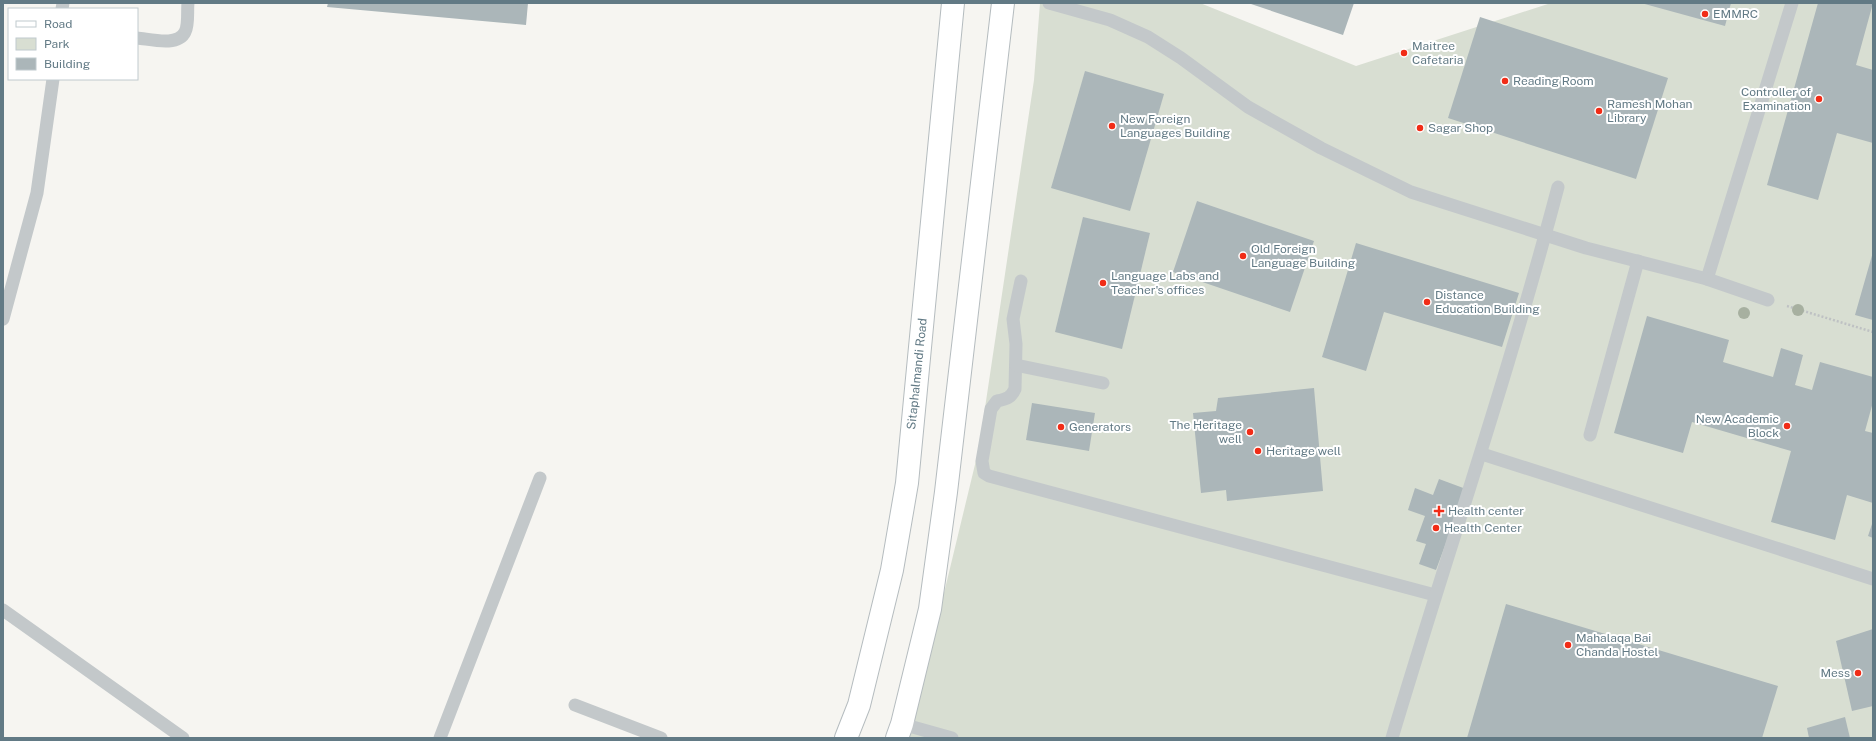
<svg xmlns="http://www.w3.org/2000/svg" width="1876" height="741" viewBox="0 0 1876 741" font-family="'Public Sans',sans-serif">
<style>
.green{fill:#d8ded2}
.building{fill:#abb6b9}
.lines{fill:none;stroke-linecap:round;stroke-linejoin:round}
.secondary-casing{stroke:#b5bcbf;stroke-width:24}
.path{stroke:#bec1c3;stroke-width:2.5;stroke-dasharray:2 2;stroke-linecap:butt}
.lane{stroke:#c3c8ca;stroke-width:13}
.secondary{stroke:#fff;stroke-width:22}
.tree{fill:#a7b0a0}
.poi-dot{fill:#f12c17;stroke:#fff;stroke-width:1.5}
.labels{text-anchor:middle;stroke-width:4;stroke-linejoin:round;paint-order:stroke}
.poi-label{font-size:12px;fill:#627a85;stroke:#fff;text-anchor:start}
.street-label{font-size:12px;fill:#627a85;stroke:#fff}
</style>
<rect width="100%" height="100%" fill="#f6f5f1"/>
<polygon class="green" points="1040,3 1200,3 1356,66 1551,3 1873,3 1873,738 909,738 979,448 1034,80"/>
<g class="building">
<polygon points="328,3 528,3 526,25 327,7"/>
<polygon points="1248,3 1354,3 1343,35"/>
<polygon points="1641,3 1731,3 1725,26"/>
<polygon points="1818,3 1873,3 1856,65 1873,70 1873,143 1837,133 1818,200 1767,185"/>
<polygon points="1480,17 1668,78 1636,179 1448,118"/>
<polygon points="1085,71 1164,94 1130,211 1051,188"/>
<polygon points="1197,201 1314,241 1290,312 1173,272"/>
<polygon points="1083,217 1150,233 1122,349 1055,332"/>
<polygon points="1356,243 1519,293 1502,347 1384,312 1366,371 1322,357"/>
<polygon points="1873,252 1873,320 1855,315"/>
<polygon points="1647,316 1729,340 1723,362 1773,377 1781,348 1803,355 1795,385 1812,390 1820,362 1873,377 1873,402 1865,431 1873,433 1873,503 1847,495 1835,540 1771,522 1791,451 1692,422 1683,453 1614,433"/>
<polygon points="1314,388 1323,491 1227,501 1226,490 1201,493 1193,413 1216,411 1218,398"/>
<polygon points="1032,403 1095,413 1089,451 1026,440"/>
<polygon points="1439,479 1466,489 1436,570 1419,564 1426,544 1416,541 1425,516 1408,510 1415,488 1433,495"/>
<polygon points="1873,521 1873,538 1868,536"/>
<polygon points="1506,604 1778,686 1762,738 1467,738"/>
<polygon points="1873,629 1873,706 1852,711 1836,641"/>
<polygon points="1845,717 1850,738 1809,738 1807,728"/>
</g>
<g class="lines">
<defs>
<g id="secondary">
<polyline points="846,738 859,705 892,570 907,483 953,3"/>
<polyline points="897,738 902,724 930,609 946,492 1003,3"/>
</g>
</defs>
<use href="#secondary" class="secondary-casing"/>
<polyline class="path" points="1787,306 1873,332"/>
<g class="lane">
<polyline points="1049,3 1110,20 1148,37 1181,58 1248,107 1321,148 1411,192 1586,248 1707,279 1792,3"/>
<polyline points="62,9 63,3"/>
<path d="M137 38C150 39 178 47 185 32 189 25 187 11 188 3"/>
<polyline points="1707,279 1768,300"/>
<path d="M1021 281 1013 319 1016 344 1015 389C1011 398 1006 399 997 401L991 409 982 461 984 473 989 476 1435 595"/>
<polyline points="3,319 37,193 53,79"/>
<polyline points="1016,365 1103,383"/>
<polyline points="1590,435 1638,261"/>
<polyline points="1482,454 1873,579"/>
<polyline points="3,610 183,738"/>
<polyline points="575,705 661,738"/>
<polyline points="902,724 952,738"/>
<polyline points="440,738 540,478"/>
<path d="M1392 738C1447 554 1509 373 1558 187"/>
</g>
<use href="#secondary" class="secondary"/>
</g>
<g class="tree">
<circle cx="1798" cy="310" r="6"/>
<circle cx="1744" cy="313" r="6"/>
</g>
<g class="poi-dot">
<circle cx="1705" cy="14" r="4"/>
<circle cx="1404" cy="53" r="4"/>
<circle cx="1505" cy="81" r="4"/>
<circle cx="1819" cy="99" r="4"/>
<circle cx="1599" cy="111" r="4"/>
<circle cx="1112" cy="126" r="4"/>
<circle cx="1420" cy="128" r="4"/>
<circle cx="1243" cy="256" r="4"/>
<circle cx="1103" cy="283" r="4"/>
<circle cx="1427" cy="302" r="4"/>
<circle cx="1787" cy="426" r="4"/>
<circle cx="1061" cy="427" r="4"/>
<circle cx="1250" cy="432" r="4"/>
<circle cx="1258" cy="451" r="4"/>
<path d="M1437 505h4v4h4v4h-4v4h-4v-4h-4v-4h4z"/>
<circle cx="1436" cy="528" r="4"/>
<circle cx="1568" cy="645" r="4"/>
<circle cx="1858" cy="673" r="4"/>
</g>
<g class="labels">
<g class="poi-label">
<text x="1713" y="18">EMMRC</text>
<text x="1412" y="50">Maitree<tspan x="1412" dy="14">Cafetaria</tspan></text>
<text x="1513" y="85">Reading Room</text>
<text x="1811" y="96" text-anchor="end">Controller of<tspan x="1811" dy="14">Examination</tspan></text>
<text x="1607" y="108">Ramesh Mohan<tspan x="1607" dy="14">Library</tspan></text>
<text x="1120" y="123">New Foreign<tspan x="1120" dy="14">Languages Building</tspan></text>
<text x="1428" y="132">Sagar Shop</text>
<text x="1251" y="253">Old Foreign<tspan x="1251" dy="14">Language Building</tspan></text>
<text x="1111" y="280">Language Labs and<tspan x="1111" dy="14">Teacher's offices</tspan></text>
<text x="1435" y="299">Distance<tspan x="1435" dy="14">Education Building</tspan></text>
<text x="1779" y="423" text-anchor="end">New Academic<tspan x="1779" dy="14">Block</tspan></text>
<text x="1242" y="429" text-anchor="end">The Heritage<tspan x="1242" dy="14">well</tspan></text>
<text x="1069" y="431">Generators</text>
<text x="1266" y="455">Heritage well</text>
<text x="1448" y="515">Health center</text>
<text x="1444" y="532">Health Center</text>
<text x="1576" y="642">Mahalaqa Bai<tspan x="1576" dy="14">Chanda Hostel</tspan></text>
<text x="1850" y="677" text-anchor="end">Mess</text>
</g>
<g class="street-label">
<text transform="translate(917 374) rotate(-84)" y="4">Sitaphalmandi Road</text>
</g>
</g>
<rect width="1876" height="741" fill="none" stroke="#627a85" stroke-width="8"/>
<rect x="8" y="8" width="130" height="72" fill="#ffffff" stroke="#c0cace"/>
<rect x="16" y="21" width="20" height="6" fill="#ffffff" stroke="#c0cace"/>
<text x="44" y="28" font-size="12" fill="#627a85">Road</text>
<rect x="16" y="38" width="20" height="12" fill="#d8ded2" stroke="#c0cace"/>
<text x="44" y="48" font-size="12" fill="#627a85">Park</text>
<rect x="16" y="58" width="20" height="12" fill="#abb6b9" stroke="#c0cace"/>
<text x="44" y="68" font-size="12" fill="#627a85">Building</text>
</svg>
